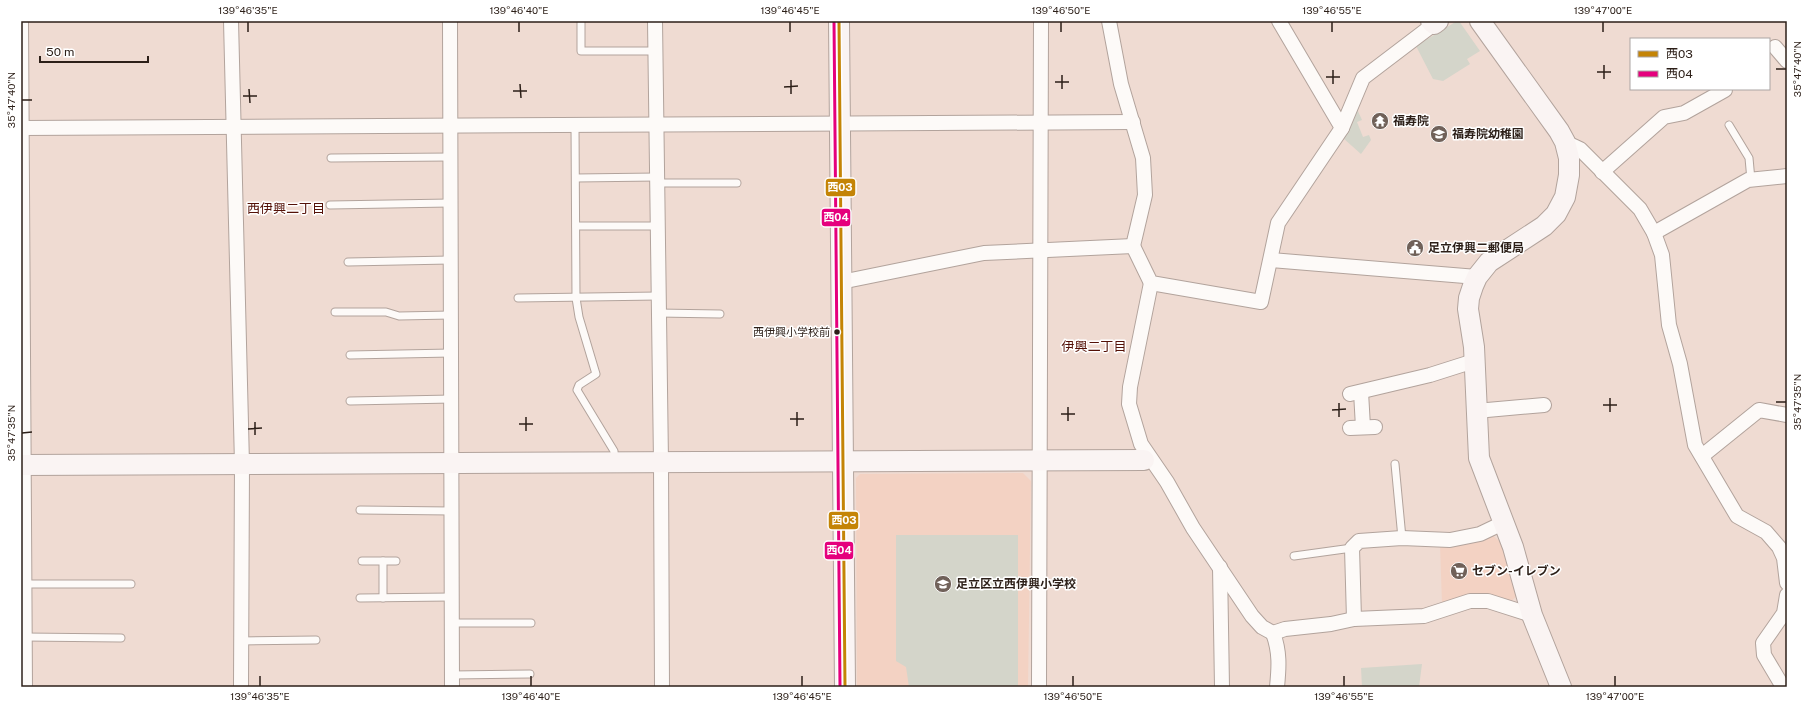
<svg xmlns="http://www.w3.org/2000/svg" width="1808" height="708" viewBox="0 0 1808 708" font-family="'Public Sans','Noto Sans JP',sans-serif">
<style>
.built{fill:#f3d2c3}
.green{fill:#d4d5ca}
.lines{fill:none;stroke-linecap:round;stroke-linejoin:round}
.lane-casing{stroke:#b2a39c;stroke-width:9}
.street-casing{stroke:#b2a39c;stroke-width:16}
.secondary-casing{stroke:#b2a39c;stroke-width:22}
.lane{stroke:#fdfaf8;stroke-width:7}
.street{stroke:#fdfaf8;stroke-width:14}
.secondary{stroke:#faf4f3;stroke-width:20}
.bus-1-casing{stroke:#fff;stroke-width:6}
.bus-2-casing{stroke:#fff;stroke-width:6}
.bus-1{stroke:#c48406;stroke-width:3}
.bus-2{stroke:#e5007d;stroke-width:3}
.ticks{fill:none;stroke:#2c1f18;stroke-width:1.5}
.bus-dot{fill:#2c1f18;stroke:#fff;stroke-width:1.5}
.labels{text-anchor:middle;stroke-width:3;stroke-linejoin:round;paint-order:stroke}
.bus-label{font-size:11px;fill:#2c1f18;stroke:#fff;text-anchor:end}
.poi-label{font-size:12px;font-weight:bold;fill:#2c1f18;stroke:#fff;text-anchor:start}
.neighbourhood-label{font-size:13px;fill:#541107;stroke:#fff}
.line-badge{stroke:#fff;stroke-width:1.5}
.badge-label{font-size:11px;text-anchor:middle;font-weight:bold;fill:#fff}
.neatline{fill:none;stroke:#2c1f18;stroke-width:1.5}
.ticks-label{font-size:10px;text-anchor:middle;fill:#2c1f18}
</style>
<rect width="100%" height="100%" fill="#efdbd2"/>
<g class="built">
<polygon points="1023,473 1031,481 1028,687 857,687 856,478 860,474"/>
<polygon points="1490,533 1505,546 1519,594 1509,603 1442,604 1440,544"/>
</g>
<g class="green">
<polygon points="1457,21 1459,21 1480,51 1467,59 1470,64 1443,81 1433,79 1416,46"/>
<polygon points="1357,109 1362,120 1357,122 1363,137 1369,135 1371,140 1361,154 1343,138"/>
<polygon points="896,535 1018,535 1018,687 909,687 906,667 896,661"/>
<polygon points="1422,664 1419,687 1362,687 1361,668"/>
</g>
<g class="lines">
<defs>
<g id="lane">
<polyline points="581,21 581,51 655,51"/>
<polyline points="575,125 576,298 579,317 596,374 579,385 577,390 614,451 615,461"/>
<polyline points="1729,125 1749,158 1751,180"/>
<polyline points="331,158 450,157"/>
<polyline points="576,178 657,177"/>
<polyline points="657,183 737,183"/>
<polyline points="330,205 450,203"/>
<polyline points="576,226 658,226"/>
<polyline points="348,262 450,260"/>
<polyline points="518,298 658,296"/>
<polyline points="335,312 386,312 399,316 451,315"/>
<polyline points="658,313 720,314"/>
<polyline points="350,355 451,353"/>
<polyline points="350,401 452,399"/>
<polyline points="1395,464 1402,538"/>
<polyline points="360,510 451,511"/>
<polyline points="1294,556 1352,548"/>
<polyline points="362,561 396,561"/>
<polyline points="383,561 383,598"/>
<polyline points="25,584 131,584"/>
<polyline points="360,598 451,597"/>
<polyline points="451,623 531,623"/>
<polyline points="25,637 121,638"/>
<polyline points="240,641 316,640"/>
<polyline points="452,675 530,674"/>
</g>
<g id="street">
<polyline points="21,21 25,687"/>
<polyline points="231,21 242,464 241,687"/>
<polyline points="450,21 452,687"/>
<polyline points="655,21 661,462 662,687"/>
<polyline points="1109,21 1121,84 1143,158 1145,195 1133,246"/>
<polyline points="1775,47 1787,61"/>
<polyline points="21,128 1133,122"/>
<polyline points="1342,128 1363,78 1434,24"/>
<polyline points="1565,142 1580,149 1640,209 1654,233 1662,255 1669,325 1680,364 1695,445 1737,516 1766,532 1779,547 1784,558 1787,583"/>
<polyline points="1602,172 1664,117 1684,113 1725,90"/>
<polyline points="1654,233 1748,180 1787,176"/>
<polyline points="1271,260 1477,277"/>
<polyline points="841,282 984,253 1133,246 1151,283 1261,302 1278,223 1342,128 1279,21"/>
<polyline points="1151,283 1130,387 1129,404 1141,444 1167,482 1193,528 1252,616 1262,627 1273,633 1285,629 1331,624 1354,619 1424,616 1470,601 1488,601 1532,615"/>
<polyline points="1361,392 1363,427"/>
<polyline points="1350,394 1430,375 1474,361"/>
<polyline points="1476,411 1544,405"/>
<polyline points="1350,428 1375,427"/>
<polyline points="1702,456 1759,410 1787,415"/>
<polyline points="1220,567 1222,687"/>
<polyline points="1354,619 1352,548 1359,541 1402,538 1450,540 1480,534 1503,523"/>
<path d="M1273 633C1280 652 1279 667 1277 687"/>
<polyline points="1039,687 1041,21"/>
<polyline points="1783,687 1764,655 1763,643 1784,613 1787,595"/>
</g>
<g id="secondary">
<polyline points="839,21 845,687"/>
<polyline points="1431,21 1434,24 1438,21"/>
<polyline points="1480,21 1559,131 1565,142 1569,158 1569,175 1565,197 1556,214 1544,226 1489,262 1477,277 1473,286 1469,298 1468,309 1474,347 1479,458 1513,547 1532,615 1561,687"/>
<polyline points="21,465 1144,460"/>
</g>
</defs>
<use href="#lane" class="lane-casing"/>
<use href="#street" class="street-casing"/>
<use href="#secondary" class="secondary-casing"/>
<use href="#lane" class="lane"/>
<use href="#street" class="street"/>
<use href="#secondary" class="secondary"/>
<defs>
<polyline id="bus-1" points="839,21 845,687"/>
<polyline id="bus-2" points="834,21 840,687"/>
</defs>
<use href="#bus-1" class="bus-1-casing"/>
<use href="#bus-2" class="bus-2-casing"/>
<use href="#bus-1" class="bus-1"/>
<use href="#bus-2" class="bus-2"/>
</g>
<path class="ticks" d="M248 22V32M519 22V32M790 22V32M1061 22V32M1332 22V32M1603 22V32M1604 65V79M1776 69H1786M1333 70V84M1597 72H1611M1062 75V89M1326 77H1340M791 80V94M1055 82H1069M520 84 521 98M784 87 798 86M249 89 250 103M513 91H527M243 96H257M22 100H32M1610 398V412M1776 402H1786M1339 403V417M1603 405H1617M1068 407V421M1332 410 1346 409M797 412V426M1061 414H1075M526 417V431M790 419H804M255 422V435M519 424H533M248 429 262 428M22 433 32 432M260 676V686M531 676V686M802 676V686M1073 676V686M1344 676V686M1615 676V686"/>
<defs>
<symbol id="temple-disc" viewBox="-11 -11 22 22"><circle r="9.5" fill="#706159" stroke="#fff"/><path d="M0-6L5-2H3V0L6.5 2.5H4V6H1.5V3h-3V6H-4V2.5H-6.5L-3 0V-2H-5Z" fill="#fff"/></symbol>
<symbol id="school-disc" viewBox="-11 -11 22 22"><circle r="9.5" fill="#706159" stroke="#fff"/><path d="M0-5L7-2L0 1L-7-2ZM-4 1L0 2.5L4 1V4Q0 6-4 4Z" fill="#fff"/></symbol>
<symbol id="civic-disc" viewBox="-11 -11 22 22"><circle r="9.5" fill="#706159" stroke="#fff"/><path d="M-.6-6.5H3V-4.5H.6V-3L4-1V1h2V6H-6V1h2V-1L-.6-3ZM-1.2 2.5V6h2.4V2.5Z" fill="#fff"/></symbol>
<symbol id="supermarket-disc" viewBox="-11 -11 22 22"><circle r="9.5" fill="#706159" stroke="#fff"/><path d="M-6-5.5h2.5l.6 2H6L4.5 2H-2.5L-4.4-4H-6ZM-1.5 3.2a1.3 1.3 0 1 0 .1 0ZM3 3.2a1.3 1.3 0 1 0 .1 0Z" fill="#fff"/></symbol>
</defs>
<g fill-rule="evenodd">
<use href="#temple-disc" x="1370" y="111" width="20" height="20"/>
<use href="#school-disc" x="1429" y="124" width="20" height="20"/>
<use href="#civic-disc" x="1405" y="238" width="20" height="20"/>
<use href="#supermarket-disc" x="1449" y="561" width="20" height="20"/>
<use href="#school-disc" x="933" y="574" width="20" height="20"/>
</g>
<circle class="bus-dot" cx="837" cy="332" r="3.5"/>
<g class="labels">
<g class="bus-label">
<text x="830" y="336">西伊興小学校前</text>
</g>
<g class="poi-label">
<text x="1393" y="125">福寿院</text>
<text x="1452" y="138">福寿院幼稚園</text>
<text x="1428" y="252">足立伊興二郵便局</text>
<text x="1472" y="575">セブン-イレブン</text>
<text x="956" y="588">足立区立西伊興小学校</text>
</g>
<g class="neighbourhood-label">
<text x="286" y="213">西伊興二丁目</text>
<text x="1094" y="351">伊興二丁目</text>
</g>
</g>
<g class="line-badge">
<rect x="825" y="178" width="31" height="19" rx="4" fill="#c48406"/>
<rect x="821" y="208" width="30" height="19" rx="4" fill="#e5007d"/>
<rect x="828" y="511" width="31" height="19" rx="4" fill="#c48406"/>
<rect x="824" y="541" width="30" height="19" rx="4" fill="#e5007d"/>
</g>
<g class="badge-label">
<text x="840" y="191">西03</text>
<text x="836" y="221">西04</text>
<text x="844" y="524">西03</text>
<text x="839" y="554">西04</text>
</g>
<rect width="1808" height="708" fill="none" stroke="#ffffff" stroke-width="44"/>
<rect x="1630" y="38" width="140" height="52" fill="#ffffff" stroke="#aba5a3"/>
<rect x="1638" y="51" width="20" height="6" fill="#c48406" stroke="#aba5a3"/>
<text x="1666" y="58" font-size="12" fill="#2c1f18">西03</text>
<rect x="1638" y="71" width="20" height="6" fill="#e5007d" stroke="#aba5a3"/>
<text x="1666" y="78" font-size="12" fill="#2c1f18">西04</text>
<path d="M40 56v6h108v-6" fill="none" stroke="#2c1f18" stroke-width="2"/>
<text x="46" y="56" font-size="12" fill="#2c1f18" stroke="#ffffff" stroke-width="3" paint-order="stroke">50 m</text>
<rect x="22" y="22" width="1764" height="664" class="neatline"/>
<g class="ticks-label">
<text x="248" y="14">139°46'35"E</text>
<text x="519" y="14">139°46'40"E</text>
<text x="790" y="14">139°46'45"E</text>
<text x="1061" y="14">139°46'50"E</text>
<text x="1332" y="14">139°46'55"E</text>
<text x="1603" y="14">139°47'00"E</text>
<text transform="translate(1797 69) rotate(-90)" y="4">35°47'40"N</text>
<text transform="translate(11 100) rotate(-90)" y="4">35°47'40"N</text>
<text transform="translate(1797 402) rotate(-90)" y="4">35°47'35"N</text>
<text transform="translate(11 433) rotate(-90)" y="4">35°47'35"N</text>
<text x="260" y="700">139°46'35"E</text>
<text x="531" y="700">139°46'40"E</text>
<text x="802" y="700">139°46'45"E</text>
<text x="1073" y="700">139°46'50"E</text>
<text x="1344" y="700">139°46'55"E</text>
<text x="1615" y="700">139°47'00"E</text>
</g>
</svg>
